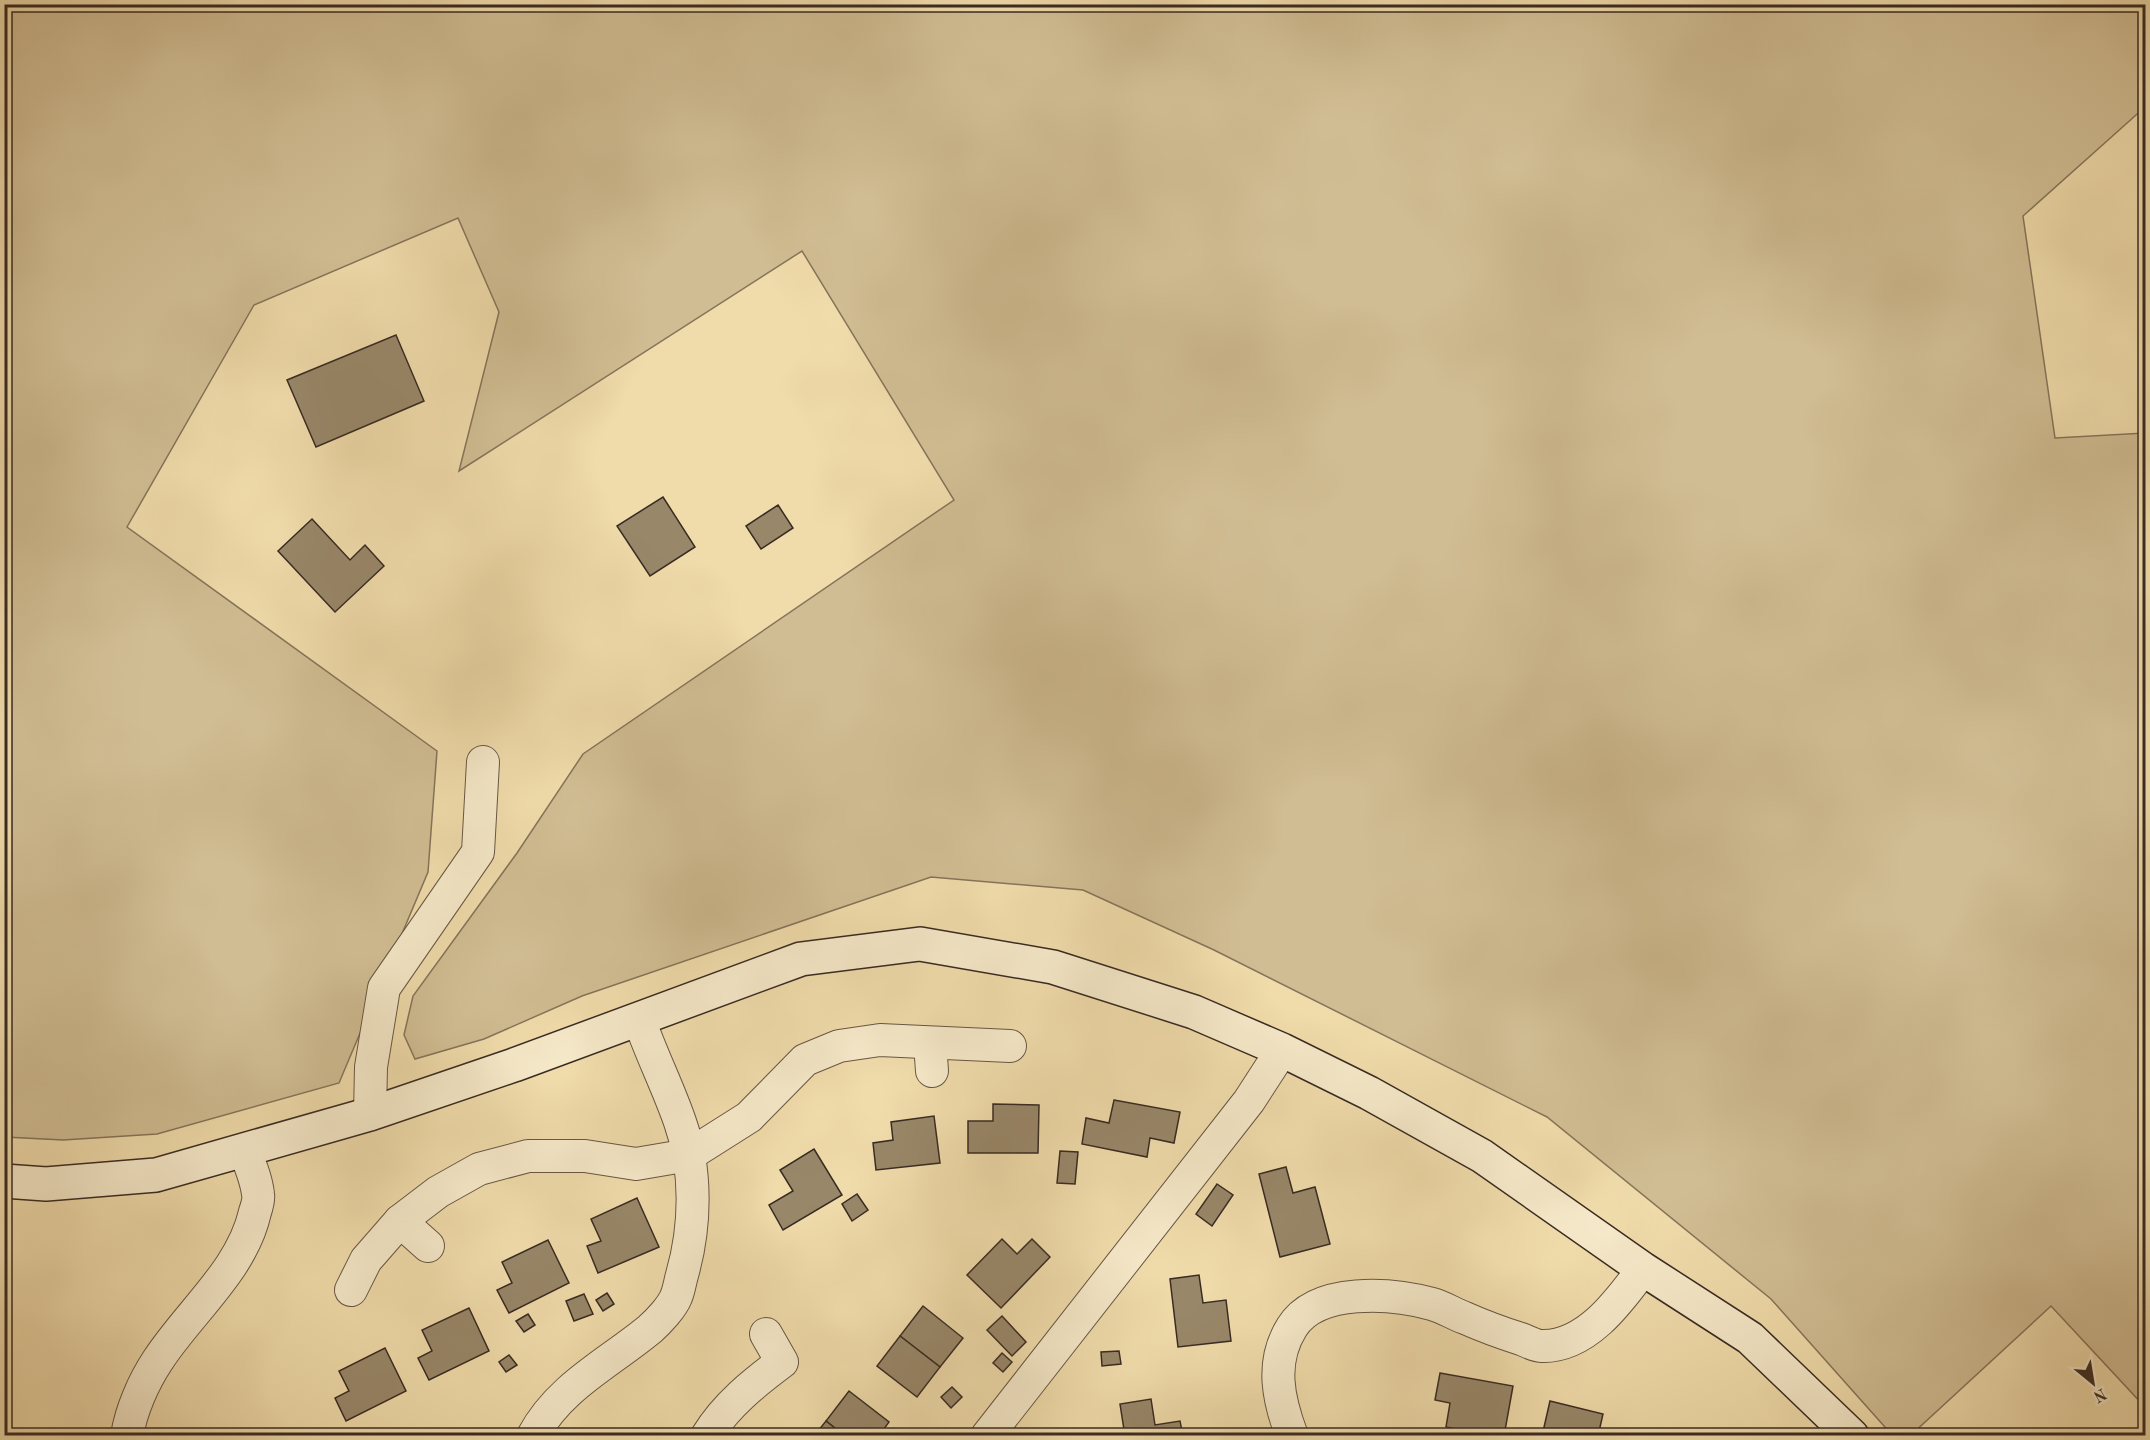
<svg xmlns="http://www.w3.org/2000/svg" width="2150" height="1440" viewBox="0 0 2150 1440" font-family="'Old Standard TT',serif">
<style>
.green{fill:#d1bd93;stroke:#85745b;stroke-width:1.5}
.building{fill:#988769;stroke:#392b23;stroke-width:1.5}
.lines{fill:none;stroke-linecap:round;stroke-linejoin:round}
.street-casing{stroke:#675745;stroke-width:34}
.secondary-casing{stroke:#392b23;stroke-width:36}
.street{stroke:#f5e8c8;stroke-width:32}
.secondary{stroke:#f5e8c8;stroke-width:33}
</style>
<rect width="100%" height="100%" fill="#f0dbaa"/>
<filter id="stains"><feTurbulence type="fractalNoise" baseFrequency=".00333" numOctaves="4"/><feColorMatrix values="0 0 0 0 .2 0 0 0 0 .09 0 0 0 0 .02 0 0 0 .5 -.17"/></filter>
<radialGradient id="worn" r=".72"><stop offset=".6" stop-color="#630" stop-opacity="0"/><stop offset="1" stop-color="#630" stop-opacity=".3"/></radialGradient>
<polygon class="green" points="5,5 2145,5 2145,107 2023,216 2055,438 2145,433 2145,1407 2051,1306 1911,1435 1892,1435 1771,1299 1547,1117 1214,950 1083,890 931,877 582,996 484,1039 415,1059 404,1035 413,996 517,853 583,754 954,500 802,251 459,471 499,312 458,218 254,305 127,527 437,751 428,872 339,1083 157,1134 63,1140 5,1137"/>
<g class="building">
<polygon points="396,335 424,401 316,447 287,380"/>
<polygon points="663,497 695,547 650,576 617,526"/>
<polygon points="778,505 793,528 761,549 746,526"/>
<polygon points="312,519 350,560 365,545 384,566 335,612 278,551"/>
<polygon points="1114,1100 1180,1112 1174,1143 1150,1138 1147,1157 1082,1144 1086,1118 1109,1123"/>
<polygon points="993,1104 1039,1105 1038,1153 968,1153 968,1121 993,1121"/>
<polygon points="934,1116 940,1163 876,1170 873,1143 893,1140 891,1122"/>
<polygon points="814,1149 842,1195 783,1230 769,1205 793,1191 780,1170"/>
<polygon points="1060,1151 1078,1152 1075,1184 1057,1183"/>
<polygon points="1286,1167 1293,1193 1315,1187 1330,1244 1280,1257 1259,1174"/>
<polygon points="1217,1184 1233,1195 1212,1226 1196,1214"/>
<polygon points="857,1194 868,1210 852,1221 842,1204"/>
<polygon points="637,1198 659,1247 598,1273 587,1246 601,1241 591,1219"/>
<polygon points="1002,1239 1017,1254 1032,1239 1050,1257 1001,1308 967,1275"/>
<polygon points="548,1240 569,1283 509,1313 497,1290 512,1283 502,1262"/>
<polygon points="1199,1275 1203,1303 1226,1300 1231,1341 1178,1347 1170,1279"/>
<polygon points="607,1293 614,1304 603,1311 596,1300"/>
<polygon points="584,1294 593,1314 574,1321 566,1301"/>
<polygon points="923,1306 963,1338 940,1367 900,1336"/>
<polygon points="469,1308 489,1351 429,1380 418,1358 432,1351 422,1330"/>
<polygon points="528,1314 535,1325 524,1332 516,1321"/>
<polygon points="1002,1316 1026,1342 1012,1356 987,1330"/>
<polygon points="900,1336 940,1367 917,1397 877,1366"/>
<polygon points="385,1348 406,1391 346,1421 335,1398 349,1391 339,1371"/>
<polygon points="1119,1351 1121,1364 1102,1366 1101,1352"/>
<polygon points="1002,1353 1012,1362 1003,1372 993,1363"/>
<polygon points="509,1355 517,1365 506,1372 499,1362"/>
<polygon points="1440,1373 1513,1386 1504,1436 1465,1436 1466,1431 1446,1427 1450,1403 1435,1400"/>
<polygon points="952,1387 962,1397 951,1408 941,1397"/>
<polygon points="849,1391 889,1422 879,1436 845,1436 826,1421"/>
<polygon points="1151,1399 1155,1425 1180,1421 1183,1436 1125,1436 1120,1404"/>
<polygon points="1550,1401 1603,1414 1598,1436 1542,1436"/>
<polygon points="826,1421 845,1436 814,1436"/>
</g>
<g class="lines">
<defs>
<g id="street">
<polyline points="930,1043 932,1071"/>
<polyline points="370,1114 371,1067 384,988 478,852 483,762"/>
<polyline points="400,1221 428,1246"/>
<polyline points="351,1290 366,1260 400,1221 438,1192 479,1169 528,1156 585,1156 636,1164 689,1155 749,1117 805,1060 839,1046 880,1040 1010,1046"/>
<path d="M127 1436C131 1410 144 1381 158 1360 190 1311 242 1270 255 1212 257 1206 259 1199 258 1194 256 1178 250 1164 244 1150"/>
<path d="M533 1436C559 1387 609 1363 650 1329 659 1321 672 1307 676 1297 679 1290 680 1282 682 1275 696 1226 697 1170 680 1122 668 1087 651 1054 639 1019"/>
<path d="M707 1436C726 1405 754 1383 782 1362L766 1334"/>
<polyline points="987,1436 1249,1101 1282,1050"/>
<path d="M1292 1436C1278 1399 1270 1362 1292 1327 1317 1287 1392 1293 1432 1304 1443 1307 1454 1314 1465 1318 1483 1326 1502 1333 1521 1339 1527 1341 1535 1346 1542 1346 1587 1347 1620 1300 1643 1269"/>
</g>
<polyline id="secondary" points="4,1181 46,1184 156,1175 370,1114 514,1065 801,959 920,944 1053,967 1194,1012 1282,1050 1369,1093 1482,1156 1643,1269 1750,1338 1852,1436"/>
</defs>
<use href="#street" class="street-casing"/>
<use href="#secondary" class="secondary-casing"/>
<use href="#street" class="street"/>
<use href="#secondary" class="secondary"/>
</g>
<rect width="2150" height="1440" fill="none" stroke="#f0dbaa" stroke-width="24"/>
<rect x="6" y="6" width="2138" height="1428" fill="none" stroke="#392b23" stroke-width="3"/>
<rect x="12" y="12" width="2126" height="1416" fill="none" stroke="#392b23" stroke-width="1.5"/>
<g transform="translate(2093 1383) rotate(150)" stroke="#f5e8c8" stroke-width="4.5" paint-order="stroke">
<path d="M0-4.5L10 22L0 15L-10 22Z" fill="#392b23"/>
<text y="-9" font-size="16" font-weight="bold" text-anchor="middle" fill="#392b23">N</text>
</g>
<rect width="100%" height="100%" filter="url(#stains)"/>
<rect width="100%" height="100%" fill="url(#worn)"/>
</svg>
